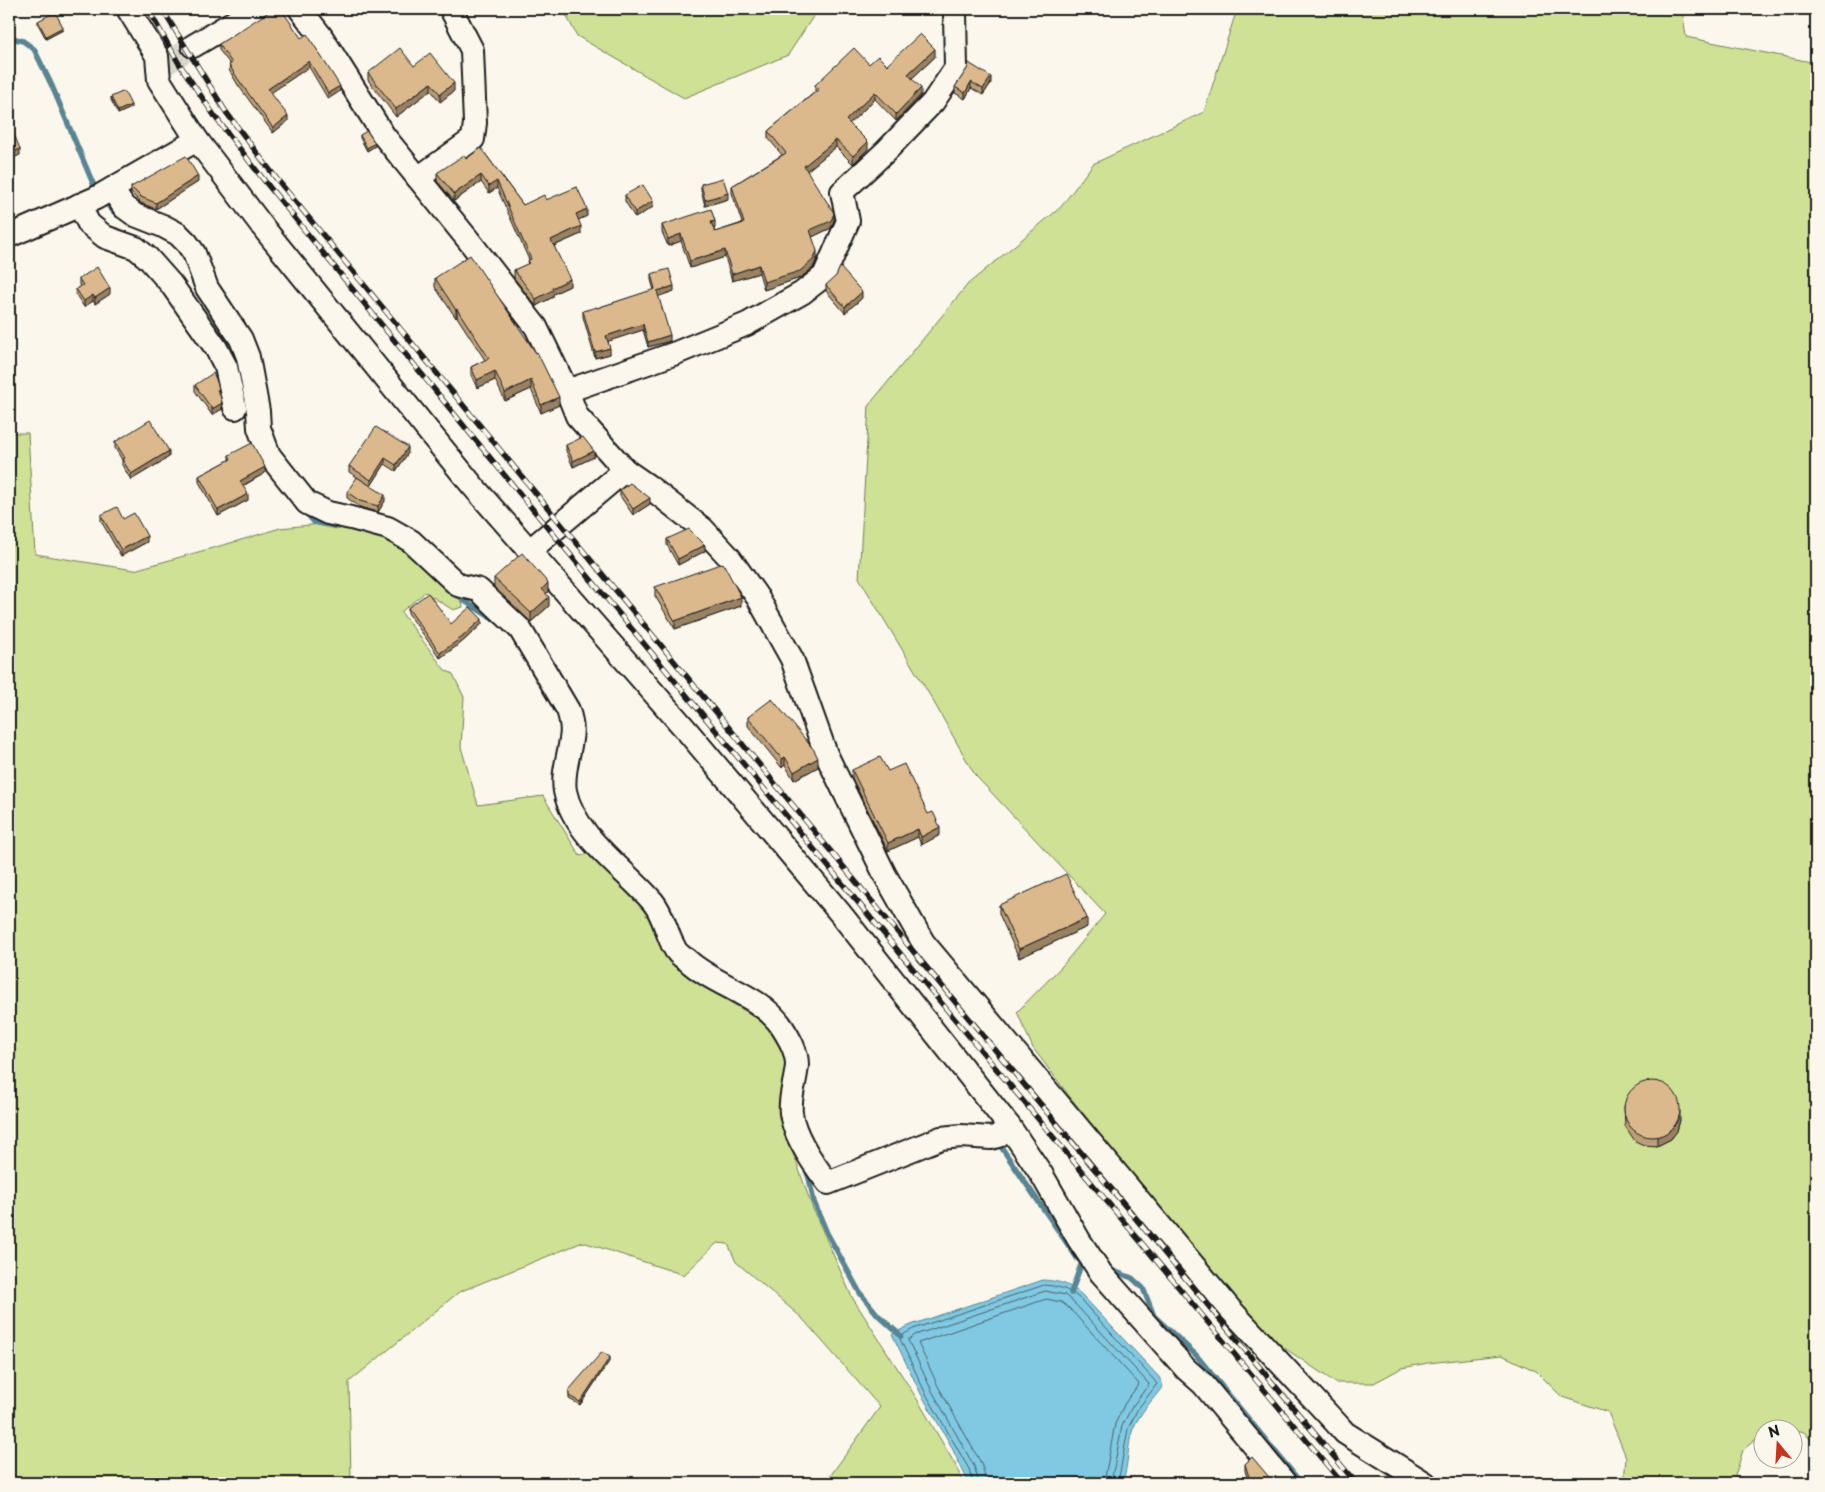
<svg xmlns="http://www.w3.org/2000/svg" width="1825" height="1492" viewBox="0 0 1825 1492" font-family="'Playpen Sans',sans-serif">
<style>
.green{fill:#cee195;stroke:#757e58}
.water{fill:#81c9e2;stroke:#598493}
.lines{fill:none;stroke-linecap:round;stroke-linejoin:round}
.shore{stroke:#44616b;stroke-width:1}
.stream{stroke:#598493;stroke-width:5.5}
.minor-tunnel{stroke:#dad6cd;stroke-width:22;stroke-dasharray:22 11;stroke-linecap:butt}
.minor-casing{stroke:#1c1c1c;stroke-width:26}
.minor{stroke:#fbf7ec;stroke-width:22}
.rail-casing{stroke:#1c1c1c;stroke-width:5.5}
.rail{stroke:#fbf7ec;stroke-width:4;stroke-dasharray:11;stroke-linecap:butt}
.wall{fill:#bc9f79;stroke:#1c1c1c}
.shaded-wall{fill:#998263;stroke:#1c1c1c}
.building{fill:#dbb98d;stroke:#1c1c1c}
</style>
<rect width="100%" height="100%" fill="#fbf7ec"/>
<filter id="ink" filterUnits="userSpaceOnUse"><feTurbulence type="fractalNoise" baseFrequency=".02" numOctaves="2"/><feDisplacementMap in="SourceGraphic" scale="10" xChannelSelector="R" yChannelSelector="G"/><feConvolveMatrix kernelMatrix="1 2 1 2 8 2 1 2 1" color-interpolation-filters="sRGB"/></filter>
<g filter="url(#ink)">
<g class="green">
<polygon points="563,9 818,9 788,55 684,98 577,36"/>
<polygon points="1237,9 1682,9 1686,37 1816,63 1816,1446 1804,1432 1773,1424 1767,1429 1762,1430 1762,1434 1743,1450 1733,1483 1624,1483 1626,1457 1608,1412 1562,1397 1536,1371 1502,1355 1428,1363 1402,1368 1374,1383 1336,1383 1264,1334 1125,1166 1070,1097 1033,1048 1017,1012 1063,965 1105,914 975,775 932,699 859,578 869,405 968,284 1061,207 1093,164 1204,112"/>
<polygon points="9,433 28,433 35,554 134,570 241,540 280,528 341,522 377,529 461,593 463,607 453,610 425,592 401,612 445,670 453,674 464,697 461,747 478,805 543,796 580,856 600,851 640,896 669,958 692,980 747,1012 773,1029 787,1055 781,1119 813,1209 852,1297 917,1399 960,1473 962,1483 825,1483 880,1407 801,1317 736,1262 728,1244 717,1243 684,1275 583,1242 459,1292 349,1382 351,1479 356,1483 9,1483"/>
</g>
<path class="water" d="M1043 1280C1059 1281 1070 1284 1082 1295L1159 1377 1163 1386C1153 1400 1140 1412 1133 1429 1127 1444 1129 1466 1122 1483H969L949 1442 921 1394 892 1334 911 1325Z"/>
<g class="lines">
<g class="shore">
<path d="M973 1483 969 1469 925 1392 899 1337 913 1329 1044 1285C1058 1286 1068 1289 1079 1298L1154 1380 1157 1384 1137 1410 1128 1429 1118 1483"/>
<polyline points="979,1483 974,1466 931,1389 908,1340 915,1335 1045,1291 1065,1295 1074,1303 1149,1384 1132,1407 1122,1426 1111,1483"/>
<polyline points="987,1483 981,1463 938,1386 918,1343 1046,1299 1061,1302 1069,1308 1139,1384 1125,1403 1115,1424 1104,1483"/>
</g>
<g class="stream">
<polyline points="9,37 23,41 34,49 52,86 97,193"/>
<polyline points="103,200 117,215"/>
<polyline points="305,512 314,522 338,527"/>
<polyline points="456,593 466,602 498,622"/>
<polyline points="997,1141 1077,1258 1082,1262"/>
<polyline points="805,1167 809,1178 818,1175"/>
<polyline points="809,1178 814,1202 827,1233 860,1293 878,1315 901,1336"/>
<polyline points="1106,1268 1132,1278 1143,1288 1154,1316 1196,1355 1301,1483"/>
<polyline points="1071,1293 1082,1262"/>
</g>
<polyline class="minor-tunnel" points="166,64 193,46"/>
<defs>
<g id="minor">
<polyline points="128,9 157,56 159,80 197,140 266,231 472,485 688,732 840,913 1009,1126 1042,1175 1079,1240 1101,1273 1186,1369 1203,1384 1285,1483"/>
<polyline points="300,9 321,36 384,136 470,242 536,327 567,391 577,416 625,470 648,486 703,529 729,557 758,598 792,659 826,754 885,875 923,942 1230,1309 1336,1423 1345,1433 1425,1483"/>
<polyline points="193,46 256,9"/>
<polyline points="418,178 473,139 475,123 472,50 451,9"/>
<path d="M112 189 124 207 135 215 163 226 178 234 187 243 194 253 207 288 241 339 248 357 258 411 259 428 269 455 307 503 328 513 351 518 388 528 411 541 458 585 479 590 520 629 568 710C571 719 573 729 571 739 569 756 562 774 565 791 574 836 626 870 653 902 664 915 666 933 674 947 676 952 682 957 687 960 715 986 761 995 782 1027 789 1038 797 1051 797 1065 796 1081 789 1097 791 1113 794 1136 814 1165 828 1183L941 1138 961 1136 991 1138 998 1136 1009 1126"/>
<polyline points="79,205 89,224 105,237 136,248 148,258 171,284 216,348 226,367 235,408"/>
<polyline points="9,236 96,198 197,140"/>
<polyline points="567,391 676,353 747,324 802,293 824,276 848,221 842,192 886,151 933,102 956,68 955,13"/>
<polyline points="529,551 625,470"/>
</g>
</defs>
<use href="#minor" class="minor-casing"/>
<use href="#minor" class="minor"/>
<defs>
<g id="rail">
<polyline points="148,9 178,62 216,118 267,184 473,437 928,987 1342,1483"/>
<polyline points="162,9 226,112 276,178 936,979 1356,1483"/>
</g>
</defs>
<use href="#rail" class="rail-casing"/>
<use href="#rail" class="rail"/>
</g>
<g class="wall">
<polygon points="38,21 63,30 46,39 38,24"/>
<polygon points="301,38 340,91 328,99 309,67 270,93 288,121 273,133 238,85 229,70 230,64 219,50 219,44"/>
<polygon points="935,57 912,78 921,95 896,121 875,99 849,124 868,149 853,164 836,147 807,171 834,220 831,228 812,237 817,258 813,268 800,278 764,290 759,273 732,281 725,257 690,268 681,241 668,246 662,232 662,225 715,228 714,228 715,232 742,223 732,193 732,186 782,155 768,138 768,131 815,92 815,85 869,64 887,65"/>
<polygon points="414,66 454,91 440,102 431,90 396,117 368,80 368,73"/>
<polygon points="967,69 991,83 983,95 971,88 965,99 955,93 955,87"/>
<polygon points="111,97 131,108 118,114 111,100"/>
<polygon points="360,135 375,146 367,151 360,138"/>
<polygon points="481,148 523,205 546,200 587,216 578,220 581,234 554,246 570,286 553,294 553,297 536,306 514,278 514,270 528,264 528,261 529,260 497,188 489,193 481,182 454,201 437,181 437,173 466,159"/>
<polygon points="198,182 156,209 141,203 131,193 131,187"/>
<polygon points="701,184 728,199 705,206 701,190"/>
<polygon points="625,195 653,207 635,218 625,201"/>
<polygon points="651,274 674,291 658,296 670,341 648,347 643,330 608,341 610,354 595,358 583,317 583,311 597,308 654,290 651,280"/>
<polygon points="435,278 559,405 541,413 531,389 505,401 495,380 477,388 471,375 471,367 485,360 457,317 456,318 435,287"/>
<polygon points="79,279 110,294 95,304 93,301 84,307 76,295 76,289 80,286 79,285"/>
<polygon points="826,285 862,298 845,313 826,291"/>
<polygon points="195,385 219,393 222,409 212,415 195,391"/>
<polygon points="115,442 169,457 131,480 122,465 122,460 115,448"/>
<polygon points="566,445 594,457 573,467 566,451"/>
<polygon points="408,453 396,471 385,464 371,486 349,472 349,466"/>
<polygon points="229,455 265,473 243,486 248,500 218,516 199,482 199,476 229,460"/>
<polygon points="620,490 650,504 633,515 620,496"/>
<polygon points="347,492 385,501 378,512 360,507 347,498"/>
<polygon points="101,515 147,542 121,556 101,521"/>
<polygon points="667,539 705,551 678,565 667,545"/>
<polygon points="494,578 548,592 546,594 549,606 531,622 494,587"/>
<polygon points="655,587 741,606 675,629 655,596"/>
<polygon points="408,608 451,624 482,624 461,643 440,658 408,613"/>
<polygon points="748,717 818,767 794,780 785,765 782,768 748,726"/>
<polygon points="852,770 888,771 928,814 940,835 921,845 918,837 888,851 852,778"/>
<polygon points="999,905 1087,927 1019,958 999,914"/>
<polygon points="1624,1106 1680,1120 1677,1131 1671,1139 1657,1146 1644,1145 1635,1141 1625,1126"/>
<polygon points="610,1360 580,1405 569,1399 569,1390"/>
<polygon points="1245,1464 1274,1483 1249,1483 1245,1471"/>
</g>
<g class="shaded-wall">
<polygon points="63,27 63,30 46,39 46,36"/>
<polygon points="935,49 935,57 908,82 908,74"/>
<polygon points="309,61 309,67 268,95 268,89"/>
<polygon points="991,77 991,83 983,95 983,89"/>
<polygon points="971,82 971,88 965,99 965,93"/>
<polygon points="431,83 431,90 396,117 396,109"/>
<polygon points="454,83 454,91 440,102 440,94"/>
<polygon points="340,86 340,91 328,99 328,93"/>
<polygon points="921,88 921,95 896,121 896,114"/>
<polygon points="875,92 875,99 846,127 846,120"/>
<polygon points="131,105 131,108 118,114 118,111"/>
<polygon points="288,116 288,121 273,133 273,128"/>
<polygon points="836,140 836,147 804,173 804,166"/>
<polygon points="868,142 868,149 853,164 853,156"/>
<polygon points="375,143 375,146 367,151 367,148"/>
<polygon points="20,149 20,155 9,160 9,154"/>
<polygon points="481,175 481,182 454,201 454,194"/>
<polygon points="198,176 198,182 156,209 156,203"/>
<polygon points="497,181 497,188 489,193 489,186"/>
<polygon points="728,193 728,199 705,206 705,200"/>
<polygon points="653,201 653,207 635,218 635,212"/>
<polygon points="587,209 587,216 576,221 576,214"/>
<polygon points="834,213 834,220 831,228 810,238 810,230"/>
<polygon points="715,221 715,228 711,229 711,222"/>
<polygon points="581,226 581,234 551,247 551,240"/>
<polygon points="681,234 681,241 668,246 668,239"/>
<polygon points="725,250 725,257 690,268 690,261"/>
<polygon points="817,251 817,258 813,268 800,278 764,290 764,282"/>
<polygon points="759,265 759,273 732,281 732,274"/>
<polygon points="570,279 570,286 553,294 553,297 536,306 536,299 552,288"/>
<polygon points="674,286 674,291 657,297 657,291"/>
<polygon points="110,288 110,294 95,304 95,298"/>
<polygon points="862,292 862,298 845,313 845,307"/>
<polygon points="93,295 93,301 84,307 84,301"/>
<polygon points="457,309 457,317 456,318 456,310"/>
<polygon points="643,324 643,330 606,342 606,336"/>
<polygon points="670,335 670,341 648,347 648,342"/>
<polygon points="610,348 610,354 595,358 595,352"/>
<polygon points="495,371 495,380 477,388 477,380"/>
<polygon points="531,380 531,389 505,401 505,393"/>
<polygon points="559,397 559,405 541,413 541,405"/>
<polygon points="222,403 222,409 212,415 212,409"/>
<polygon points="408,447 408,453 396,471 396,465"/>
<polygon points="169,451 169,457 131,480 131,474"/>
<polygon points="594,451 594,457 573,467 573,461"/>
<polygon points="385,458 385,464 371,486 371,480"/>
<polygon points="265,467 265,473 240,487 240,481"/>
<polygon points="248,494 248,500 218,516 218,510"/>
<polygon points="385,495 385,501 378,512 378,506"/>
<polygon points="650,498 650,504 633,515 633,509"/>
<polygon points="147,536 147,542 121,556 121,550"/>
<polygon points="705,545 705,551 678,565 678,559"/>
<polygon points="548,583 548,592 542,598 542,589"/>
<polygon points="549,597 549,606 531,622 531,613"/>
<polygon points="741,597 741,606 675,629 675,621"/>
<polygon points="482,619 482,624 461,643 440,658 440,653"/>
<polygon points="785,757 785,765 782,768 782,759"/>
<polygon points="818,758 818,767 794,780 794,772"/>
<polygon points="940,827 940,835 921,845 921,837"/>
<polygon points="918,829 918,837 888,851 888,843"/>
<polygon points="1087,918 1087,927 1019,958 1019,949"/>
<polygon points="1680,1111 1680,1120 1677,1131 1671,1139 1657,1146 1657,1137"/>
<polygon points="610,1357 610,1360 580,1405 580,1402"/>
</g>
<g class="building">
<polygon points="273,9 281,9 301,38 307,34 340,86 328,93 309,61 268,89 288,116 273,128 238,79 229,65 232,63 219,44"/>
<polygon points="55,12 63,27 46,36 38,21"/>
<polygon points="920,34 935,49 908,74 921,88 896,114 875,92 846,120 868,142 853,156 836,140 804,166 834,213 831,221 810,230 817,251 813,260 800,271 764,282 759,265 732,274 725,250 690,261 681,234 668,239 662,225 711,209 715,221 711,222 715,232 744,223 732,186 786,153 768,131 819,89 815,85 854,48 869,64 878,56 887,65"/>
<polygon points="400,48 414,66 430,53 454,83 440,94 431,83 396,109 368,73"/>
<polygon points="969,63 991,77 983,89 971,82 965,93 955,87 967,69"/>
<polygon points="124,91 131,105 118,111 111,97"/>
<polygon points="10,124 20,149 9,154 9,125"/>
<polygon points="367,131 375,143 367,148 360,135"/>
<polygon points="481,148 523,205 544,195 546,200 577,187 587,209 576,214 581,226 551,240 570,279 552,288 553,290 536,299 514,270 529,263 528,261 531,259 497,181 489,186 481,175 454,194 437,173 464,155 466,159"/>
<polygon points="186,156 198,176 156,203 141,197 131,187"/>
<polygon points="723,178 728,193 705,200 701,184"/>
<polygon points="643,185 653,201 635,212 625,195"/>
<polygon points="470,255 536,353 537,352 559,397 541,405 531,380 505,393 495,371 477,380 471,367 489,358 457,309 456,310 435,278"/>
<polygon points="97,267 110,288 95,298 93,295 84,301 76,289 83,285 79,279"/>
<polygon points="840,267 862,292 845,307 826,285 836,276"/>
<polygon points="669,269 674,286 657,291 670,335 648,342 643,324 606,336 610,348 595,352 583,311 597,307 597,308 655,289 651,274"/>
<polygon points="213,373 216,379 219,389 217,390 220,395 222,403 212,409 195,385"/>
<polygon points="150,420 169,451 131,474 122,459 125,458 115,442"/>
<polygon points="376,427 408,447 396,465 385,458 371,480 349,466"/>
<polygon points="583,437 594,451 573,461 566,445"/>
<polygon points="252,443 265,467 240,481 248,494 218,510 199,476 231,459 229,455"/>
<polygon points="357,477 385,495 378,506 360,501 347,492"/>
<polygon points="630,483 650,498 633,509 620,490"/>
<polygon points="117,507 123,519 134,513 147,536 121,550 101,515"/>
<polygon points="689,529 705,545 678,559 667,539"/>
<polygon points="522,553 548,583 542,589 549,597 531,613 494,578"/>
<polygon points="723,563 741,597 675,621 655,587"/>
<polygon points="428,593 451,624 470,607 482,619 461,638 440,653 408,608"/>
<polygon points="772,699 814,750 818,758 794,772 785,757 782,759 748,717"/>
<polygon points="880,757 888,771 904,764 928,814 933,812 940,827 921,837 918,829 888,843 852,770"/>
<polygon points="1066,874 1087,918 1019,949 999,905"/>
<circle cx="1652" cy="1109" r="28"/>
<polygon points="602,1352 610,1357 580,1402 569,1396 569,1390"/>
<polygon points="1252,1457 1274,1483 1251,1483 1245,1464"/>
</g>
</g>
<rect width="1825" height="1492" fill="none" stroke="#fbf7ec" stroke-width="30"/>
<rect x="15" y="15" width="1795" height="1462" fill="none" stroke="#1c1c1c" stroke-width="2" filter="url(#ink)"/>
<g transform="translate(1778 1444) rotate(342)"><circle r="24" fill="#fbf7ec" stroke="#a29f99"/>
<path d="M0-4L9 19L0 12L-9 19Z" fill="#c8321e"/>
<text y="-8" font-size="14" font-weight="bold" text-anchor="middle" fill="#1c1c1c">N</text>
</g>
</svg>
